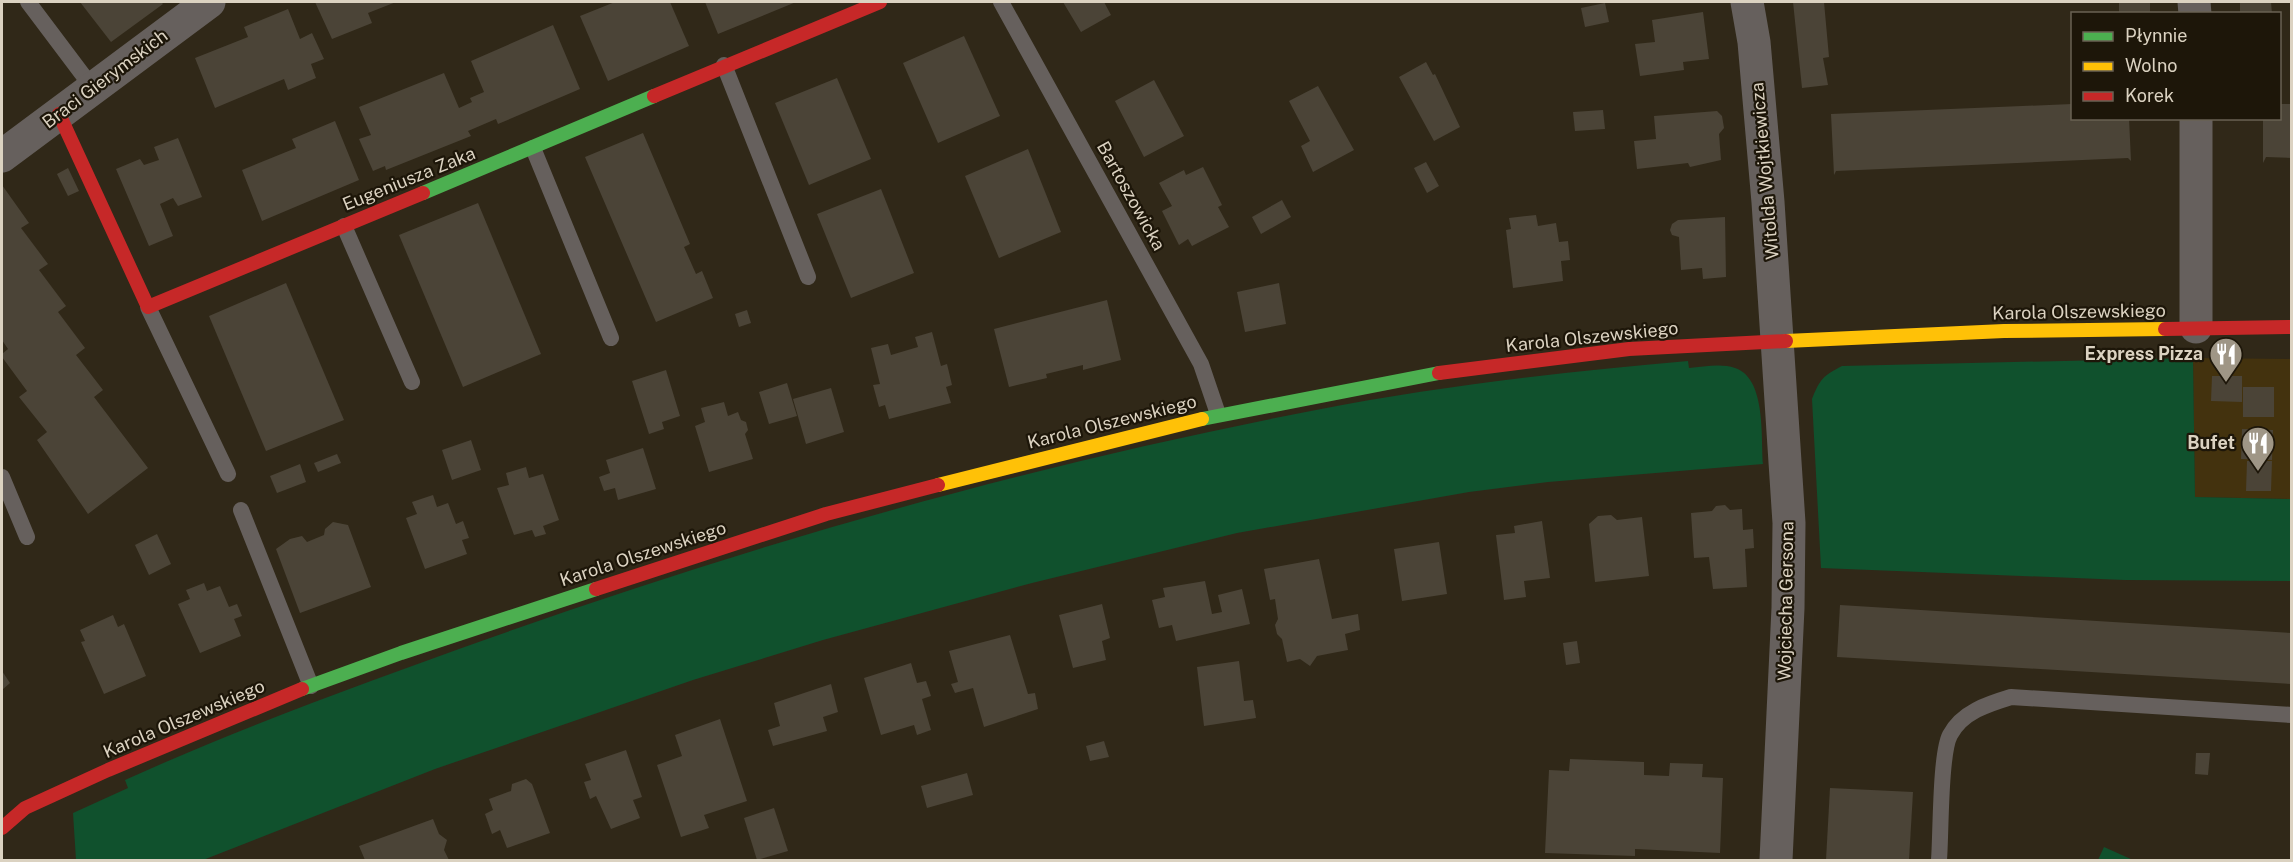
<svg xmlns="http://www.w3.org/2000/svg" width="2293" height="862" viewBox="0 0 2293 862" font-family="'Public Sans',sans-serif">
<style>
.built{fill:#43320e}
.green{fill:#10512d}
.building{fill:#4b4437}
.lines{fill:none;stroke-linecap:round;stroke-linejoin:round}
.lane{stroke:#66605d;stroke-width:16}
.street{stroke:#66605d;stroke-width:33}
.fast{stroke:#4caf50;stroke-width:14}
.slow{stroke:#ffc107;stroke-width:14}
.jam{stroke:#c62828;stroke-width:14}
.labels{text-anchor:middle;stroke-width:4.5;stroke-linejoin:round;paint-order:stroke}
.street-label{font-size:18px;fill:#dbd2c1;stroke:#1d1609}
.poi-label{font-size:18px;font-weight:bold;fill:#dbd2c1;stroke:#1d1609;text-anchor:end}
</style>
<rect width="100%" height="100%" fill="#302818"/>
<polygon class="built" points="2193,358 2291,359 2291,499 2195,497"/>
<g class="green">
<path d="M2193 358 2195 497 2291 499V581L2125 580 1821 568 1812 399C1820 379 1823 376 1842 366Z"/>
<path d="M1688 361 1689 368C1703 367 1721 363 1735 368 1766 378 1761 436 1763 464L1548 482 1469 492 1237 533 1032 583 823 640 693 680 435 769 203 860H76L73 813 128 788 125 780C244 726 367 682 490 638 759 542 1035 464 1316 410 1439 386 1563 372 1688 361Z"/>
<polygon points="2104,847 2133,860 2098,860"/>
</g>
<g class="building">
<polygon points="80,2 161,2 163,4 111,42"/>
<polygon points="315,2 396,2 368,13 372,23 332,39"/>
<polygon points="615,2 670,2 689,46 608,81 580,16"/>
<polygon points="705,2 796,2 718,34"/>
<polygon points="1063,2 1104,2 1111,15 1081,32"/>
<polygon points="1793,2 1824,2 1829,57 1823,58 1828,85 1802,88"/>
<rect x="2119" y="2" width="31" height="12"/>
<polygon points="2240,2 2271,2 2272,14 2240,14"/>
<polygon points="1605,3 1609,22 1585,27 1581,8"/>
<polygon points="288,9 300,39 312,33 324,59 311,64 316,78 288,90 284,79 215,108 195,58 248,37 244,27"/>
<polygon points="1703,12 1709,59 1683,62 1684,70 1640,76 1635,44 1655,42 1652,20"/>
<polygon points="553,25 580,89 498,124 496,119 468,131 471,136 386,170 385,166 373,171 359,139 371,135 359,107 444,73 459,108 472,102 470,98 484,92 471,61"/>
<polygon points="964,36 1000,116 938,143 903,63"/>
<polygon points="1426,62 1433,75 1435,74 1460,127 1434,141 1399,77"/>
<polygon points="837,78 871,159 809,185 775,103"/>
<polygon points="1154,80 1184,136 1144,157 1115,101"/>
<polygon points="1318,86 1354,150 1313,172 1301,146 1310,141 1289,101"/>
<polygon points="2072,104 2072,118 2129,118 2131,161 2128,158 1836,171 1834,175 1831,114"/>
<polygon points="2280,104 2292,104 2292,158 2266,157 2263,163 2263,118 2280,118"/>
<polygon points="1603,110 1605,129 1575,131 1573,112"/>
<polygon points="1717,111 1722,116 1724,128 1719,134 1721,160 1690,167 1688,163 1637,169 1634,141 1656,139 1654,116"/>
<polygon points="335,121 359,180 262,221 242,170 296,148 292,139"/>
<polygon points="643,133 690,244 684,247 696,274 702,271 713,298 656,322 585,157"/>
<polygon points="178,138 202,197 178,206 173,198 160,204 173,236 149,246 116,169 140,159 144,165 159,160 154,147"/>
<polygon points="1028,149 1061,232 999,258 965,176"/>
<polygon points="1426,162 1439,186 1427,193 1414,168"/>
<polygon points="1203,167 1222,205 1218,207 1229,227 1192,246 1188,239 1179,245 1162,211 1172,206 1159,183 1184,170 1186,175"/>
<polygon points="68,168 79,191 68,196 57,174"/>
<polygon points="2,185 29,223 21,228 48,264 39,270 66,306 58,312 85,348 76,355 103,390 94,397 148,468 88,514 37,440 47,432 19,397 27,391 2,357 2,354 8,349 2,340"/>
<polygon points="881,189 914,273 851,298 817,214"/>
<polygon points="1282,200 1291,217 1261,234 1252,217"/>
<polygon points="478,203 541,354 463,387 399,235"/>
<polygon points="1536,215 1538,226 1556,223 1559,242 1568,241 1570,260 1561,261 1563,281 1513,288 1506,230 1511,229 1509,218"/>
<polygon points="1725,217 1726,277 1703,279 1702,268 1681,270 1679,237 1672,235 1670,230 1672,224 1678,220"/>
<polygon points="286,283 344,420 266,451 209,316"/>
<polygon points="1279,283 1286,324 1245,332 1237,292"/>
<polygon points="1107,300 1121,360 1083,370 1083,365 1046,374 1047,378 1009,387 994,329"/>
<polygon points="747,310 751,323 739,327 735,314"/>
<polygon points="932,332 941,366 947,364 952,385 946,387 951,403 889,419 885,405 879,407 873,385 880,384 871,348 888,344 891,355 918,347 915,337"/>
<polygon points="666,370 680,416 662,422 664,429 649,434 632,381"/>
<polygon points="2212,376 2242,376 2242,402 2211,401"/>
<polygon points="787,383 797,416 769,424 759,392"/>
<rect x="2243" y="387" width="31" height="30"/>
<polygon points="831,388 844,432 806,444 793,399"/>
<polygon points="724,402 728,416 738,412 741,420 746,422 748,430 745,434 753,459 709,472 695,426 705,422 701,408"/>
<polygon points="2242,429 2273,430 2272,460 2241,459"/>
<polygon points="471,440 481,470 452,480 442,450"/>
<polygon points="643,448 656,489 618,500 615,488 604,491 599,477 610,473 606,460"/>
<polygon points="337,454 341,463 318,472 314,463"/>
<polygon points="2247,461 2272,461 2271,491 2246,491"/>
<polygon points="300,464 306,482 277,493 270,476"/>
<polygon points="526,467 529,478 543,474 559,520 543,526 546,534 535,537 532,530 514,535 497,488 509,485 506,473"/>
<polygon points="433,495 437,507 448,503 456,524 463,521 469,538 462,540 467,554 425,569 406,518 417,514 412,502"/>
<polygon points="1725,505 1730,510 1742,509 1743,530 1753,529 1754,548 1745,549 1747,587 1713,589 1709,557 1694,558 1691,513 1712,511 1716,506"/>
<polygon points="1611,515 1617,520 1642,517 1649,576 1595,582 1589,524 1598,516"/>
<polygon points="1542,521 1550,578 1524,581 1526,597 1504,600 1496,535 1515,533 1514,526"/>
<polygon points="333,522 348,525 371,587 300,613 276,549 290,539 302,536 307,542 324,535 325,529"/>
<polygon points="157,534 171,564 149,575 135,545"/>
<polygon points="1439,542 1447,594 1402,601 1394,549"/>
<polygon points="1319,559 1332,619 1358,614 1360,630 1345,634 1348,650 1317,656 1310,666 1300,659 1287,662 1282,639 1277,634 1275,625 1278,619 1275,599 1270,600 1264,569"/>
<polygon points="1205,581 1212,614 1222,612 1218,595 1242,589 1250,624 1176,641 1172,625 1159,628 1152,600 1165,597 1163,588"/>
<polygon points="204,583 207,591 220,586 229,607 237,604 242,616 234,619 241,636 200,653 178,604 190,599 186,590"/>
<polygon points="1102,604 1110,638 1102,641 1106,660 1073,668 1059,615"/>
<polygon points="1840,605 2292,633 2292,684 1837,657"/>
<polygon points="113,615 118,627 124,624 146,676 104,694 81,642 85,641 80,630"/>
<polygon points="1010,635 1028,694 1035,693 1038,709 984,727 973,688 955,693 951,684 958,682 949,651"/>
<polygon points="1577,641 1580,663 1566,665 1563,643"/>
<polygon points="1239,661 1244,701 1253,700 1256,718 1204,726 1197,667"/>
<polygon points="911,663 917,683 926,681 931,696 922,699 931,730 917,735 914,725 881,735 864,678"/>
<polygon points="2,671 10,683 2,690"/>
<polygon points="831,684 838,712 823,717 827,731 773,746 768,730 780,726 774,703"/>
<polygon points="720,719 747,801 704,815 709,828 681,837 657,765 682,756 675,735"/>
<polygon points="1104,741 1109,757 1090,761 1086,746"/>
<polygon points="626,750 642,797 633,800 640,818 611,829 596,796 590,799 584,782 591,780 585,764"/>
<polygon points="2196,753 2210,753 2208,775 2195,774"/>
<polygon points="1570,759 1644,762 1644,775 1669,776 1670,763 1703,764 1702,777 1723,778 1720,853 1635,849 1635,856 1545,853 1549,770 1569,771"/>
<polygon points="967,773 973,795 927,808 921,786"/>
<polygon points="526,779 532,784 550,833 507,848 500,830 492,834 485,814 493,810 489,799 511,791 512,784"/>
<polygon points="1830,788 1913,792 1909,860 1826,860"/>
<polygon points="774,808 788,851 757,860 744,818"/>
<polygon points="433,819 439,834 447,840 444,850 449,860 365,860 359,846"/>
</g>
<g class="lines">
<g class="lane">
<polyline points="28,2 92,87"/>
<polyline points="1001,2 1201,364 1218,414"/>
<polyline points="724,65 808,277"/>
<polyline points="533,148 611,338"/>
<polyline points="344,226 412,382"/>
<polyline points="148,307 228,474"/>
<polyline points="2,477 27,537"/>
<polyline points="241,510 311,686"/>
<path d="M1939 860C1941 835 1940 754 1950 735 1962 712 1988 704 2011 697L2292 715"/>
</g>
<g class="street">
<polyline points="1747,2 1754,42 1768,202 1789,523 1788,608 1776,860"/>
<polyline points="2194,2 2195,14"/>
<polyline points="2,156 209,2"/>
<polyline points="2196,327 2196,118"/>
</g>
<g class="fast">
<polyline points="423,193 654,96"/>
<polyline points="1202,419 1439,373"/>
<polyline points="302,689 401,653 596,589"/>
</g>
<g class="slow">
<polyline points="1786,341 2004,331 2165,329"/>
<polyline points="938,485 1202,419"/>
</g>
<g class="jam">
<polyline points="654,96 880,2"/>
<polyline points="59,114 148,307 423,193"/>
<polyline points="2165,329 2292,327"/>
<polyline points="1439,373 1629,349 1786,341"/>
<polyline points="596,589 826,514 938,485"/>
<polyline points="2,828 25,808 108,770 302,689"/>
</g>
</g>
<defs>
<symbol id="restaurant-pin" viewBox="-11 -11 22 30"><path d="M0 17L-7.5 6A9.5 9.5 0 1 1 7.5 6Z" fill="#9f9686" stroke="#1d1609"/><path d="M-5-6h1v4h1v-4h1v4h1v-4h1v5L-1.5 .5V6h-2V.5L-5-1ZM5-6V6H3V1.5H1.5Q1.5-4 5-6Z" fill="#fff"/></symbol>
</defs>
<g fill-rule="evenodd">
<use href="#restaurant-pin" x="2207" y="335" width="38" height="52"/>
<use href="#restaurant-pin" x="2239" y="424" width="38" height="52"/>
</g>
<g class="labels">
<g class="street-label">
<text transform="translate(105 79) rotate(-37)" y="6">Braci Gierymskich</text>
<text transform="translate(1765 171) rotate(-95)" y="6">Witolda Wojtkiewicza</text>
<text transform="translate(409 179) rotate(-22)" y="6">Eugeniusza Zaka</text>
<text transform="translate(1131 196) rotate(61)" y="6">Bartoszowicka</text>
<text transform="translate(2079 312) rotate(-1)" y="6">Karola Olszewskiego</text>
<text transform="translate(1592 337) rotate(-6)" y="6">Karola Olszewskiego</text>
<text transform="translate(1112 422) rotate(-14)" y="6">Karola Olszewskiego</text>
<text transform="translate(643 554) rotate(-18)" y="6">Karola Olszewskiego</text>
<text transform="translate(1786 601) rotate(-89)" y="6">Wojciecha Gersona</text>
<text transform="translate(184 719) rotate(-23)" y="6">Karola Olszewskiego</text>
</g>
<g class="poi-label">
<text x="2203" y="360">Express Pizza</text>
<text x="2235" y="449">Bufet</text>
</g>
</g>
<rect width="2293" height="862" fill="none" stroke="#dbd2c1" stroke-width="6"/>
<rect x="2071" y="12" width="210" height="108" fill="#1d1609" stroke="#696153" stroke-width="1.5"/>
<rect x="2083" y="32" width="30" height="9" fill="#4caf50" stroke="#696153" stroke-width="1.5"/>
<text x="2125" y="42" font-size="18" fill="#dbd2c1">Płynnie</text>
<rect x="2083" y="62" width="30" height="9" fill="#ffc107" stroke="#696153" stroke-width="1.5"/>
<text x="2125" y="72" font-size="18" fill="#dbd2c1">Wolno</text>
<rect x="2083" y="92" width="30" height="9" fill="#c62828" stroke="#696153" stroke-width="1.5"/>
<text x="2125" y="102" font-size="18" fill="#dbd2c1">Korek</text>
</svg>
